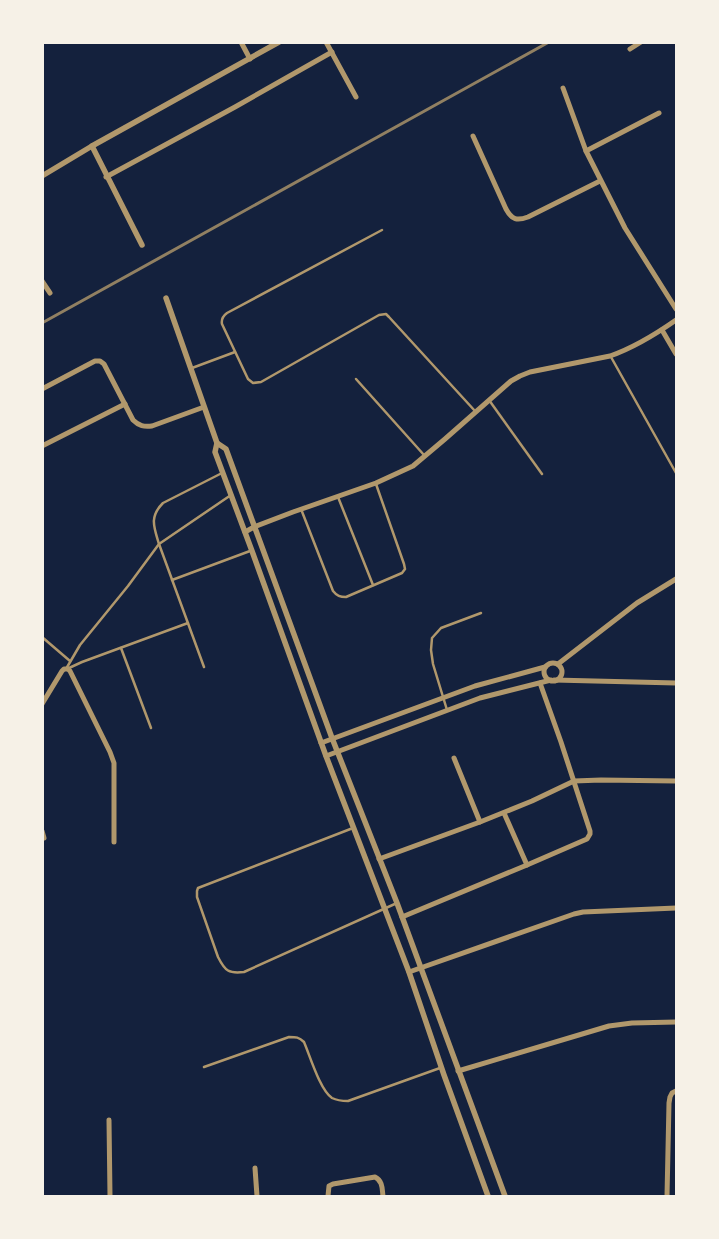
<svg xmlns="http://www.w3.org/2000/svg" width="719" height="1239" viewBox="0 0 719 1239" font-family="Lora,serif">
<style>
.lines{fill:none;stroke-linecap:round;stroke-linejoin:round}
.service{stroke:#b1986c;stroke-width:2.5}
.minor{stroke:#b1986c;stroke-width:5}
.tertiary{stroke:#b1986c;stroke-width:5.5}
.rail{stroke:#918062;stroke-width:3}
</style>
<rect width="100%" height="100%" fill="#14213d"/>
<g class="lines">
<g class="service">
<path d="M382 230 227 313C223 316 221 319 222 324L248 379 253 383 261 382 379 315 386 314 389 317 475 411"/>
<polyline points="611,357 676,473"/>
<polyline points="192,368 235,352"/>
<polyline points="356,379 424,455"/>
<polyline points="489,400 542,474"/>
<polyline points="338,497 373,585"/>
<path d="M301 509 333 591C337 596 340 597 346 597L402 573 405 569 404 564 376 484"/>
<polyline points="172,580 250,551"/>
<polyline points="42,637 70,661"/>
<polyline points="121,648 151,728"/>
<path d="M204 667 159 544C154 527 149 517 163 503L222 473"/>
<polyline points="69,668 82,662 188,623"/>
<polyline points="66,669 80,645 128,586 159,544 231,495"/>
<polyline points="447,710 433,664 431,650 432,638 441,628 481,613"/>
<path d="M353 828 198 888 197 891V897L218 957C225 971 229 974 244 972L397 903"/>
<path d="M204 1067 289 1037C296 1037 299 1037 304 1042 310 1056 320 1090 332 1098 338 1101 342 1101 348 1101L440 1068"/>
</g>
<g class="minor">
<polyline points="241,42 250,59"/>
<polyline points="326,42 356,97"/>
<polyline points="630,49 641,42"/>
<polyline points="563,88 586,151 625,228 676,309"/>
<path d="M473 136 506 209C512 220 517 221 528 217L600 181"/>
<polyline points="586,151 659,113"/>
<polyline points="106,177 235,107 332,52"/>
<polyline points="42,281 50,293"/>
<polyline points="662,330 676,354"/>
<path d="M42 389 95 361H100L104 364 133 420C139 426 144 427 152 426L204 407"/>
<polyline points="42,446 125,404"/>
<path d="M245 532 254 527 293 512 376 483 413 466 445 439 511 381 520 376 530 372 610 356C633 348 656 334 676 320"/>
<circle cx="553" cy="672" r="9"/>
<polyline points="558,664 637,603 676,579"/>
<polyline points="554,680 676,683"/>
<polyline points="42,704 62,671 64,669 68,669 70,671 110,752 114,763 114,842"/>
<polyline points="321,743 475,686 545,667"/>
<polyline points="326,756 480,698 551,680"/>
<polyline points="454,758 480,822"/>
<polyline points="504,813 527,865"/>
<polyline points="42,831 44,838"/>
<polyline points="379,859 480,822 532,801 574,781 601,780 676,781"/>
<polyline points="402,917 527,865 587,839 590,834 590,831 561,742 540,683"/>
<polyline points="409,972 574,914 583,912 676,908"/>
<polyline points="458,1071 609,1026 632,1023 676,1022"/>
<polyline points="109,1120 110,1196"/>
<polyline points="255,1168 257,1196"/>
<path d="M328 1196 329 1186 333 1184 375 1177C383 1181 382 1189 383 1196"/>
<polyline points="667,1196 669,1103 670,1097 672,1093 676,1091"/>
</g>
<g class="tertiary">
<polyline points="92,146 142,245"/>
<polyline points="42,176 92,146 279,42"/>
<polyline points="166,298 217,443 215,452 252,551 326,756 409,972 444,1075 488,1196"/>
<polyline points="217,443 226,449 332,738 397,903 505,1196"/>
</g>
<polyline class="rail" points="42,323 549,42"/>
</g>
<rect width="719" height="1239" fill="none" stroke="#f6f1e7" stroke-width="88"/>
</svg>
